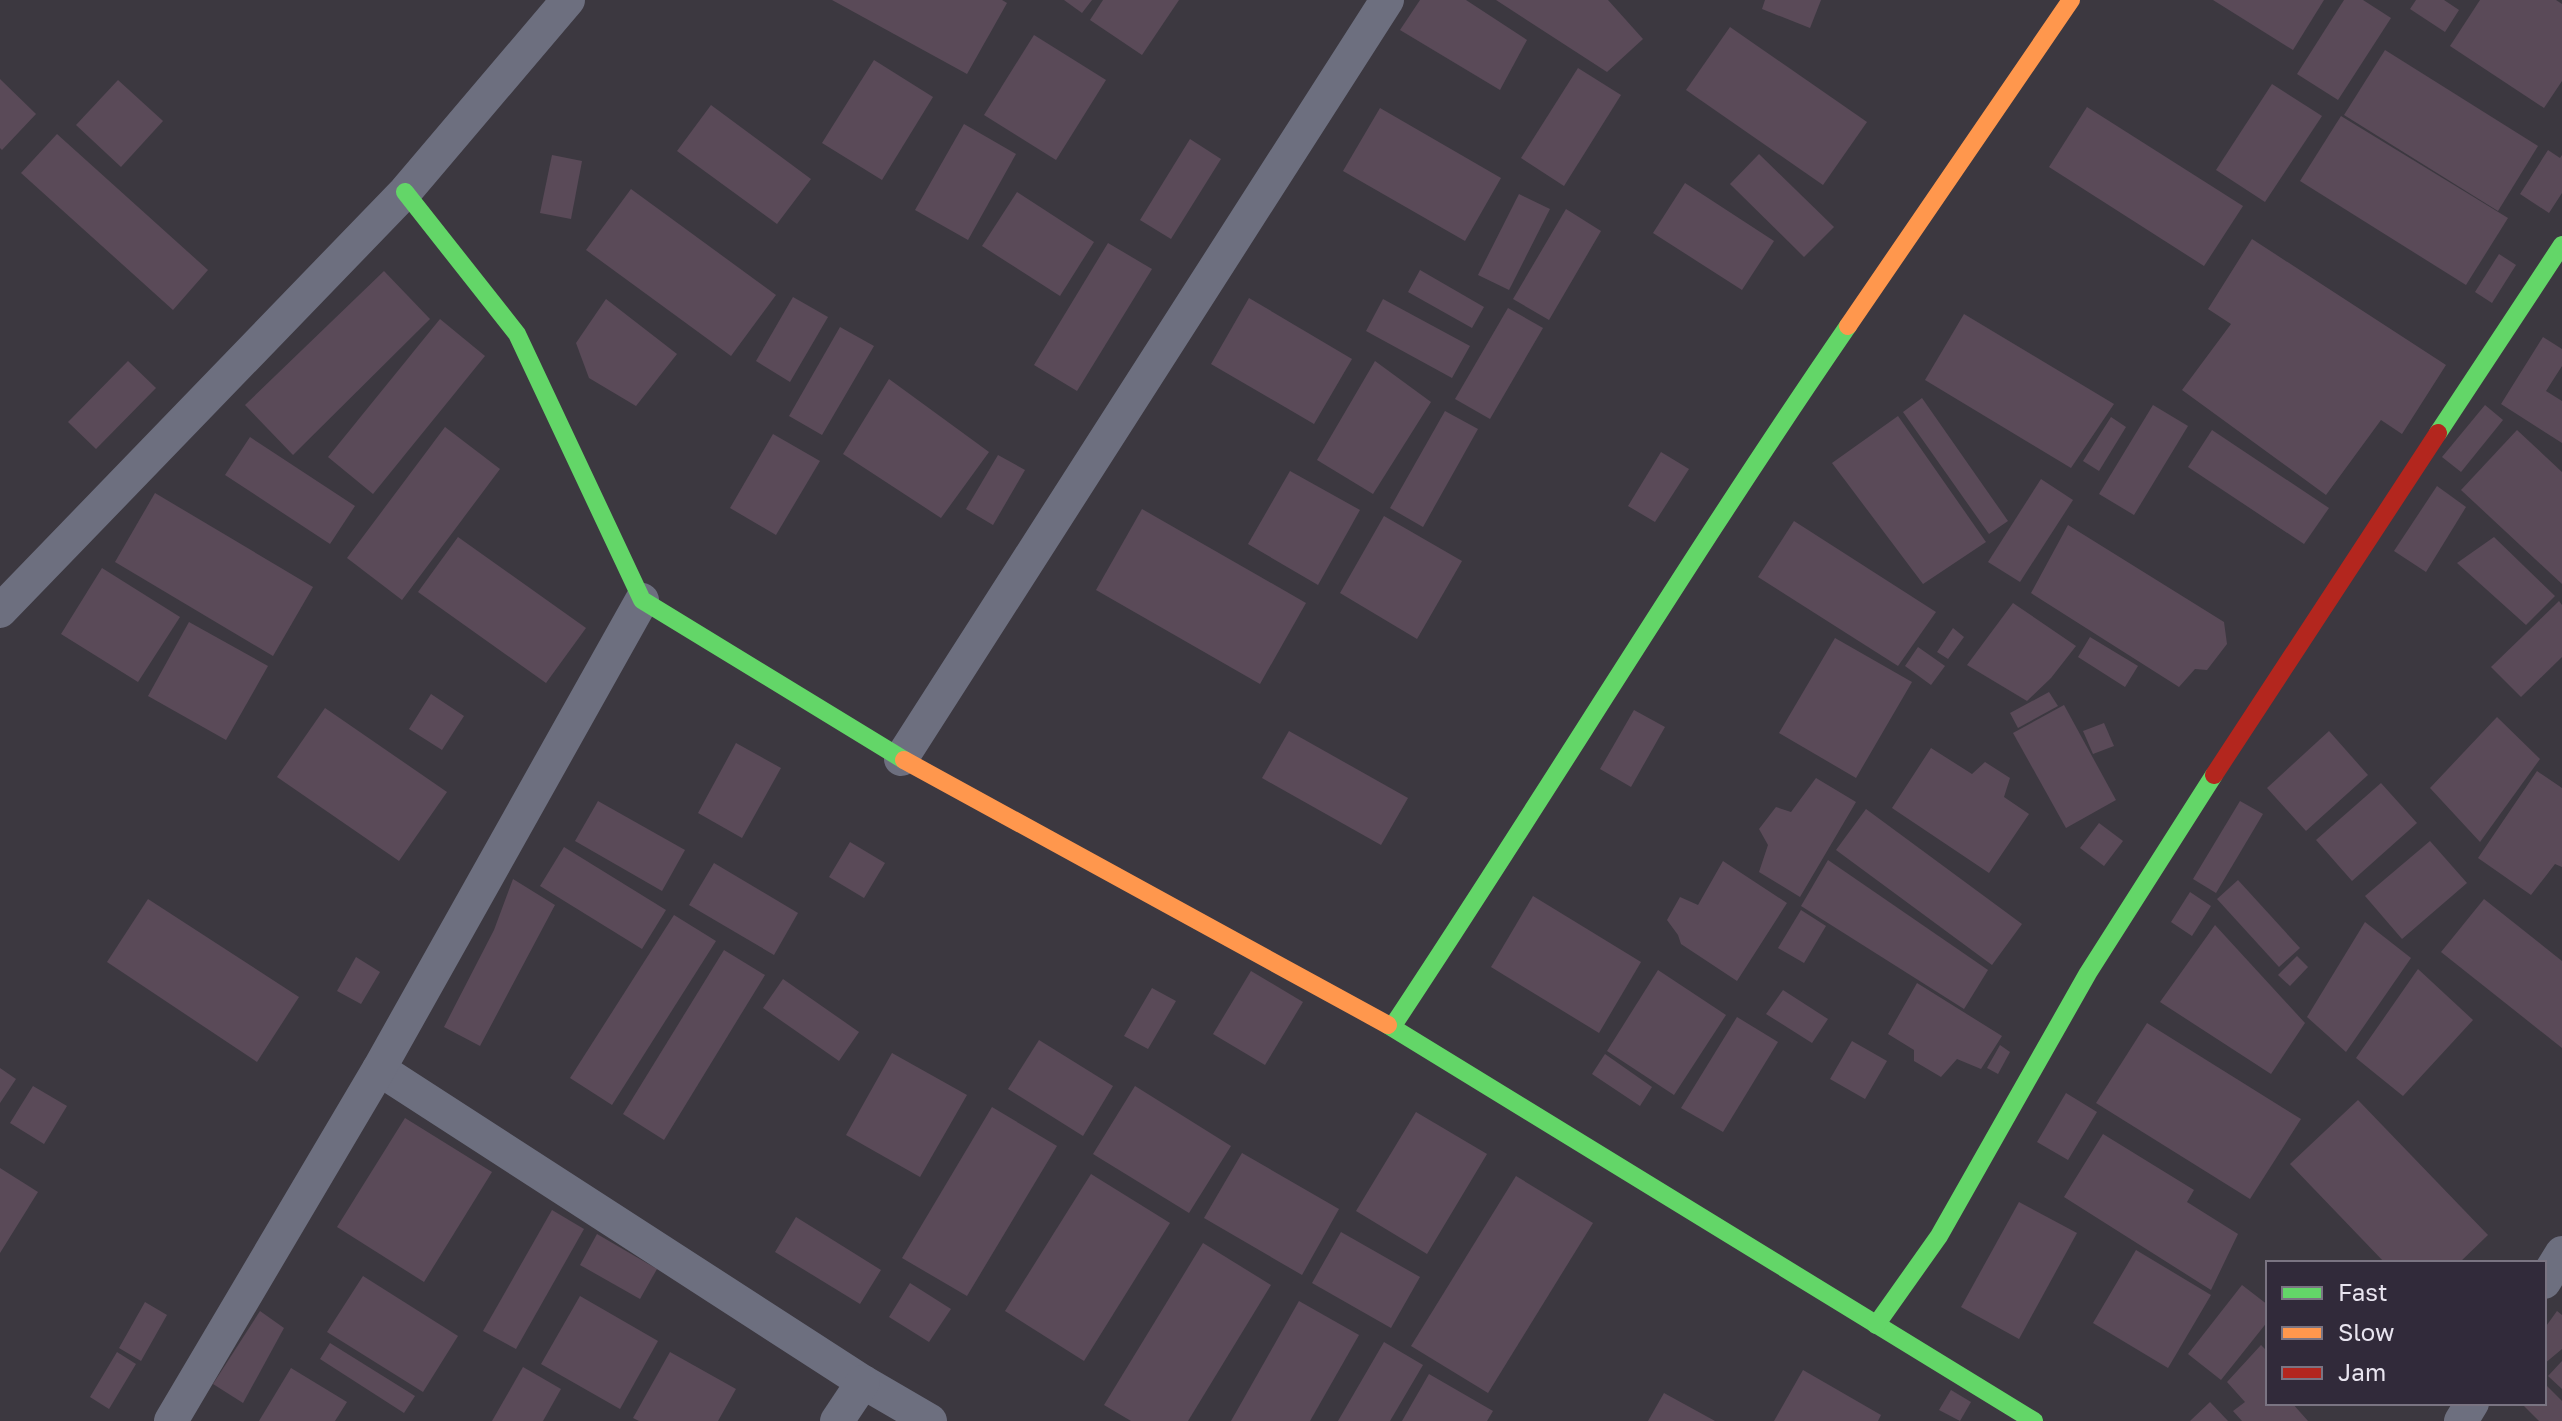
<svg xmlns="http://www.w3.org/2000/svg" width="2562" height="1421" viewBox="0 0 2562 1421" font-family="'Golos Text',sans-serif">
<style>
.building{fill:#5a4a58}
.lines{fill:none;stroke-linecap:round;stroke-linejoin:round}
.street{stroke:#6d6f7f;stroke-width:34}
.fast{stroke:#63d668;stroke-width:18}
.slow{stroke:#ff974d;stroke-width:18}
.jam{stroke:#b3261e;stroke-width:18}
</style>
<rect width="100%" height="100%" fill="#3c3840"/>
<g class="building">
<polygon points="832,0 1002,0 1007,3 967,74"/>
<polygon points="1064,0 1092,0 1082,13"/>
<polygon points="1103,0 1179,0 1142,55 1090,20"/>
<polygon points="1420,0 1466,0 1527,40 1500,90 1400,30"/>
<polygon points="1496,0 1608,0 1643,39 1607,72"/>
<polygon points="1765,0 1821,0 1810,28 1762,9"/>
<polygon points="2213,0 2324,0 2293,50"/>
<polygon points="2344,0 2363,0 2391,18 2338,100 2297,74"/>
<polygon points="2416,0 2444,0 2459,10 2445,32 2410,9"/>
<polygon points="2480,0 2556,0 2562,4 2562,81 2544,108 2450,46"/>
<polygon points="1730,27 1867,122 1823,185 1686,90"/>
<polygon points="1034,35 1106,80 1056,160 984,115"/>
<polygon points="2385,50 2538,146 2498,211 2344,115"/>
<polygon points="874,60 933,97 882,180 822,143"/>
<polygon points="1578,68 1621,95 1564,186 1521,158"/>
<polygon points="0,79 36,114 2,150 0,148"/>
<polygon points="118,80 163,121 121,167 76,125"/>
<polygon points="2272,84 2322,116 2265,202 2216,170"/>
<polygon points="711,105 811,179 777,224 677,151"/>
<polygon points="2087,107 2243,206 2204,266 2049,167"/>
<polygon points="1380,108 1501,178 1465,241 1343,171"/>
<polygon points="2341,116 2508,218 2466,285 2300,181"/>
<polygon points="964,124 1016,154 968,240 915,210"/>
<polygon points="57,134 208,270 173,310 21,173"/>
<polygon points="1190,139 1221,159 1171,239 1140,220"/>
<polygon points="2548,150 2560,158 2562,155 2562,193 2549,213 2520,194"/>
<polygon points="1759,154 1834,227 1804,257 1730,184"/>
<polygon points="552,155 582,161 571,219 540,213"/>
<polygon points="1685,183 1774,241 1742,290 1653,233"/>
<polygon points="631,189 776,295 731,356 586,250"/>
<polygon points="1017,192 1094,242 1060,296 982,246"/>
<polygon points="1519,194 1550,209 1509,290 1478,275"/>
<polygon points="1566,209 1601,231 1549,320 1513,299"/>
<polygon points="2252,239 2446,365 2402,434 2381,420 2326,495 2182,390 2231,324 2208,309"/>
<polygon points="1108,243 1152,269 1077,391 1034,365"/>
<polygon points="2499,254 2516,265 2492,303 2475,292"/>
<polygon points="1420,270 1484,307 1472,328 1408,292"/>
<polygon points="384,271 430,319 293,455 245,405"/>
<polygon points="793,297 828,317 790,382 756,361"/>
<polygon points="1249,298 1352,359 1314,424 1211,364"/>
<polygon points="606,299 677,354 636,406 589,378 576,343"/>
<polygon points="1383,299 1470,346 1452,378 1366,331"/>
<polygon points="1508,308 1543,328 1490,419 1455,399"/>
<polygon points="1964,314 2114,404 2071,468 1925,380"/>
<polygon points="440,319 485,356 373,494 328,457"/>
<polygon points="840,327 874,346 822,435 789,416"/>
<polygon points="2543,337 2562,349 2562,366 2546,391 2562,401 2562,443 2501,404"/>
<polygon points="128,361 156,388 96,449 68,422"/>
<polygon points="1375,361 1431,402 1373,494 1317,460"/>
<polygon points="889,379 989,452 941,518 843,454"/>
<polygon points="1922,398 2008,521 1989,534 1903,412"/>
<polygon points="2153,405 2188,426 2134,515 2099,494"/>
<polygon points="2485,405 2503,420 2461,472 2442,457"/>
<polygon points="1445,411 1478,429 1423,527 1390,508"/>
<polygon points="1898,416 1986,542 1923,584 1832,463"/>
<polygon points="2111,417 2126,427 2099,471 2083,461"/>
<polygon points="445,427 500,469 402,600 347,558"/>
<polygon points="2212,430 2329,508 2304,544 2188,467"/>
<polygon points="2517,430 2562,472 2562,584 2461,490"/>
<polygon points="773,434 820,461 776,535 730,508"/>
<polygon points="250,437 355,506 330,544 225,475"/>
<polygon points="1661,452 1689,469 1655,522 1628,506"/>
<polygon points="998,455 1025,470 993,525 966,509"/>
<polygon points="1290,471 1360,510 1318,585 1248,544"/>
<polygon points="2041,479 2073,500 2020,582 1988,562"/>
<polygon points="2437,486 2466,507 2426,572 2394,551"/>
<polygon points="155,493 313,587 273,656 115,562"/>
<polygon points="1142,509 1306,603 1260,684 1096,590"/>
<polygon points="1384,516 1462,561 1417,639 1340,593"/>
<polygon points="1794,521 1936,612 1898,666 1758,577"/>
<polygon points="2068,525 2224,622 2227,644 2207,670 2195,669 2179,687 2031,593"/>
<polygon points="458,537 586,628 546,683 418,592"/>
<polygon points="2494,537 2555,596 2526,625 2457,563"/>
<polygon points="102,568 180,617 138,682 61,634"/>
<polygon points="2559,601 2562,605 2562,657 2521,697 2491,667"/>
<polygon points="2013,603 2076,646 2051,678 2027,701 1967,665"/>
<polygon points="189,622 268,666 226,740 148,696"/>
<polygon points="1953,628 1964,637 1948,659 1937,652"/>
<polygon points="2090,637 2138,666 2125,687 2078,657"/>
<polygon points="1835,638 1912,682 1856,778 1779,733"/>
<polygon points="1918,647 1945,666 1931,685 1905,666"/>
<polygon points="2049,692 2058,706 2018,728 2010,713"/>
<polygon points="431,694 464,716 442,750 409,729"/>
<polygon points="2064,705 2116,800 2066,828 2013,733"/>
<polygon points="325,708 447,792 399,861 277,777"/>
<polygon points="1634,710 1665,727 1631,787 1600,769"/>
<polygon points="2497,717 2540,759 2480,842 2430,788"/>
<polygon points="2104,723 2114,746 2093,754 2083,731"/>
<polygon points="1289,731 1408,798 1381,845 1262,778"/>
<polygon points="2329,731 2368,775 2306,831 2267,788"/>
<polygon points="736,743 781,768 742,838 698,813"/>
<polygon points="1931,748 1972,774 1985,762 2010,778 2004,797 2029,814 1989,873 1892,808"/>
<polygon points="2537,771 2562,788 2562,867 2555,864 2531,895 2478,858"/>
<polygon points="1816,778 1856,802 1800,897 1759,872 1768,845 1759,829 1776,807 1791,812"/>
<polygon points="2381,783 2417,823 2352,881 2316,840"/>
<polygon points="598,801 685,850 662,891 575,841"/>
<polygon points="2240,801 2263,814 2216,893 2193,879"/>
<polygon points="1866,809 2022,924 1992,965 1836,850"/>
<polygon points="2099,823 2123,841 2104,866 2080,848"/>
<polygon points="2430,841 2467,883 2402,939 2365,896"/>
<polygon points="850,842 885,863 864,898 829,877"/>
<polygon points="564,847 666,910 642,949 540,886"/>
<polygon points="1828,860 1988,970 1964,1009 1801,906"/>
<polygon points="1723,861 1787,903 1737,981 1681,944 1678,935 1667,920 1680,897 1698,905"/>
<polygon points="714,863 798,913 774,955 689,905"/>
<polygon points="513,879 555,905 480,1046 444,1027 494,930"/>
<polygon points="2238,880 2300,948 2279,967 2217,899"/>
<polygon points="2190,892 2211,906 2192,936 2171,922"/>
<polygon points="1533,896 1641,962 1599,1033 1491,967"/>
<polygon points="148,899 299,997 257,1062 107,962"/>
<polygon points="2484,899 2562,961 2562,1048 2441,952"/>
<polygon points="1801,910 1826,926 1804,963 1778,948"/>
<polygon points="674,915 716,941 612,1105 570,1078"/>
<polygon points="2365,922 2411,958 2346,1052 2307,1017"/>
<polygon points="2215,925 2305,1023 2271,1074 2160,1002"/>
<polygon points="724,950 765,975 664,1140 623,1114"/>
<polygon points="2297,956 2308,967 2290,986 2278,975"/>
<polygon points="356,957 380,972 361,1004 337,991"/>
<polygon points="2418,969 2473,1020 2403,1096 2356,1058"/>
<polygon points="1658,970 1726,1015 1674,1095 1607,1051"/>
<polygon points="1251,971 1303,1002 1265,1065 1213,1034"/>
<polygon points="783,979 859,1032 839,1061 763,1008"/>
<polygon points="1917,983 2002,1036 1981,1069 1957,1059 1941,1077 1914,1061 1914,1050 1888,1034"/>
<polygon points="1152,988 1176,1001 1148,1049 1124,1036"/>
<polygon points="1783,990 1828,1019 1812,1043 1766,1014"/>
<polygon points="1737,1017 1778,1042 1723,1132 1681,1108"/>
<polygon points="2147,1023 2301,1119 2250,1199 2096,1103"/>
<polygon points="1039,1040 1113,1086 1083,1136 1008,1089"/>
<polygon points="1852,1041 1887,1061 1865,1099 1830,1079"/>
<polygon points="2000,1045 2010,1052 1998,1074 1987,1068"/>
<polygon points="892,1053 967,1095 920,1177 846,1135"/>
<polygon points="1605,1054 1652,1087 1640,1106 1592,1074"/>
<polygon points="0,1068 16,1079 0,1103"/>
<polygon points="33,1086 67,1106 44,1144 10,1123"/>
<polygon points="1135,1086 1231,1146 1189,1213 1093,1154"/>
<polygon points="2066,1093 2097,1112 2068,1160 2037,1142"/>
<polygon points="2358,1100 2488,1235 2459,1263 2385,1263 2290,1164"/>
<polygon points="992,1107 1057,1146 967,1296 902,1258"/>
<polygon points="1416,1112 1487,1154 1427,1254 1356,1211"/>
<polygon points="405,1118 492,1172 424,1282 337,1227"/>
<polygon points="2103,1134 2194,1190 2187,1202 2238,1234 2211,1290 2064,1197"/>
<polygon points="1242,1153 1339,1209 1302,1275 1204,1218"/>
<polygon points="0,1168 38,1192 0,1253"/>
<polygon points="1091,1174 1170,1223 1084,1361 1005,1311"/>
<polygon points="1516,1176 1593,1223 1488,1393 1411,1346"/>
<polygon points="2019,1202 2077,1233 2019,1339 1961,1307"/>
<polygon points="552,1210 584,1229 516,1349 483,1331"/>
<polygon points="796,1217 881,1270 860,1304 775,1252"/>
<polygon points="1341,1232 1420,1277 1391,1328 1312,1283"/>
<polygon points="597,1234 657,1269 640,1299 580,1265"/>
<polygon points="1203,1243 1271,1285 1188,1421 1131,1421 1104,1405"/>
<polygon points="2136,1250 2211,1295 2168,1368 2093,1323"/>
<polygon points="363,1276 458,1336 423,1392 327,1332"/>
<polygon points="910,1283 951,1309 929,1342 889,1317"/>
<polygon points="2242,1285 2268,1305 2268,1321 2221,1380 2188,1354"/>
<polygon points="580,1296 658,1341 620,1409 541,1364"/>
<polygon points="1299,1301 1359,1335 1310,1421 1231,1421"/>
<polygon points="145,1302 167,1315 141,1361 119,1348"/>
<polygon points="260,1311 284,1328 243,1403 213,1384"/>
<polygon points="2557,1311 2562,1315 2562,1349 2544,1364 2544,1329"/>
<polygon points="1384,1342 1423,1365 1390,1421 1338,1421"/>
<polygon points="330,1343 415,1396 404,1413 320,1359"/>
<polygon points="2261,1345 2268,1352 2268,1403 2292,1403 2308,1421 2242,1421 2233,1411 2245,1402 2227,1382"/>
<polygon points="117,1352 136,1364 109,1409 90,1397"/>
<polygon points="670,1352 736,1389 718,1421 639,1421 633,1418"/>
<polygon points="2562,1361 2562,1389 2548,1376"/>
<polygon points="523,1367 561,1389 543,1421 492,1421"/>
<polygon points="291,1368 347,1402 335,1421 259,1421"/>
<polygon points="1803,1370 1881,1415 1878,1421 1774,1421"/>
<polygon points="1429,1374 1493,1411 1487,1421 1402,1421"/>
<polygon points="2544,1383 2562,1401 2562,1421 2539,1421 2521,1403 2544,1403"/>
<polygon points="1951,1390 1971,1402 1960,1421 1939,1410"/>
<polygon points="1664,1393 1715,1421 1648,1421"/>
<polygon points="2210,1402 2228,1421 2190,1421"/>
</g>
<g class="lines">
<g class="street">
<polyline points="0,611 405,192 568,0"/>
<polyline points="901,759 1387,0"/>
<polyline points="379,1069 863,1382 930,1421"/>
<polyline points="2544,1282 2562,1253"/>
<polyline points="171,1421 379,1069 642,600"/>
<polyline points="837,1421 863,1382"/>
<polyline points="2461,1421 2472,1403"/>
</g>
<g class="fast">
<polyline points="405,192 517,334 642,600 904,760"/>
<polyline points="2438,433 2562,245"/>
<polyline points="1388,1025 2034,1421"/>
<path d="M1392 1027C1546 795 1690 556 1848 326"/>
<polyline points="1876,1325 1939,1236 2088,973 2214,775"/>
</g>
<g class="slow">
<polyline points="1848,326 2071,0"/>
<polyline points="904,760 1388,1025"/>
</g>
<polyline class="jam" points="2214,775 2438,433"/>
</g>
<rect x="2266" y="1261" width="280" height="144" fill="#312a3a" stroke="#7a7482" stroke-width="2"/>
<rect x="2282" y="1287" width="40" height="12" fill="#63d668" stroke="#7a7482" stroke-width="2"/>
<text x="2338" y="1301" font-size="24" fill="#e8e4ef">Fast</text>
<rect x="2282" y="1327" width="40" height="12" fill="#ff974d" stroke="#7a7482" stroke-width="2"/>
<text x="2338" y="1341" font-size="24" fill="#e8e4ef">Slow</text>
<rect x="2282" y="1367" width="40" height="12" fill="#b3261e" stroke="#7a7482" stroke-width="2"/>
<text x="2338" y="1381" font-size="24" fill="#e8e4ef">Jam</text>
</svg>
